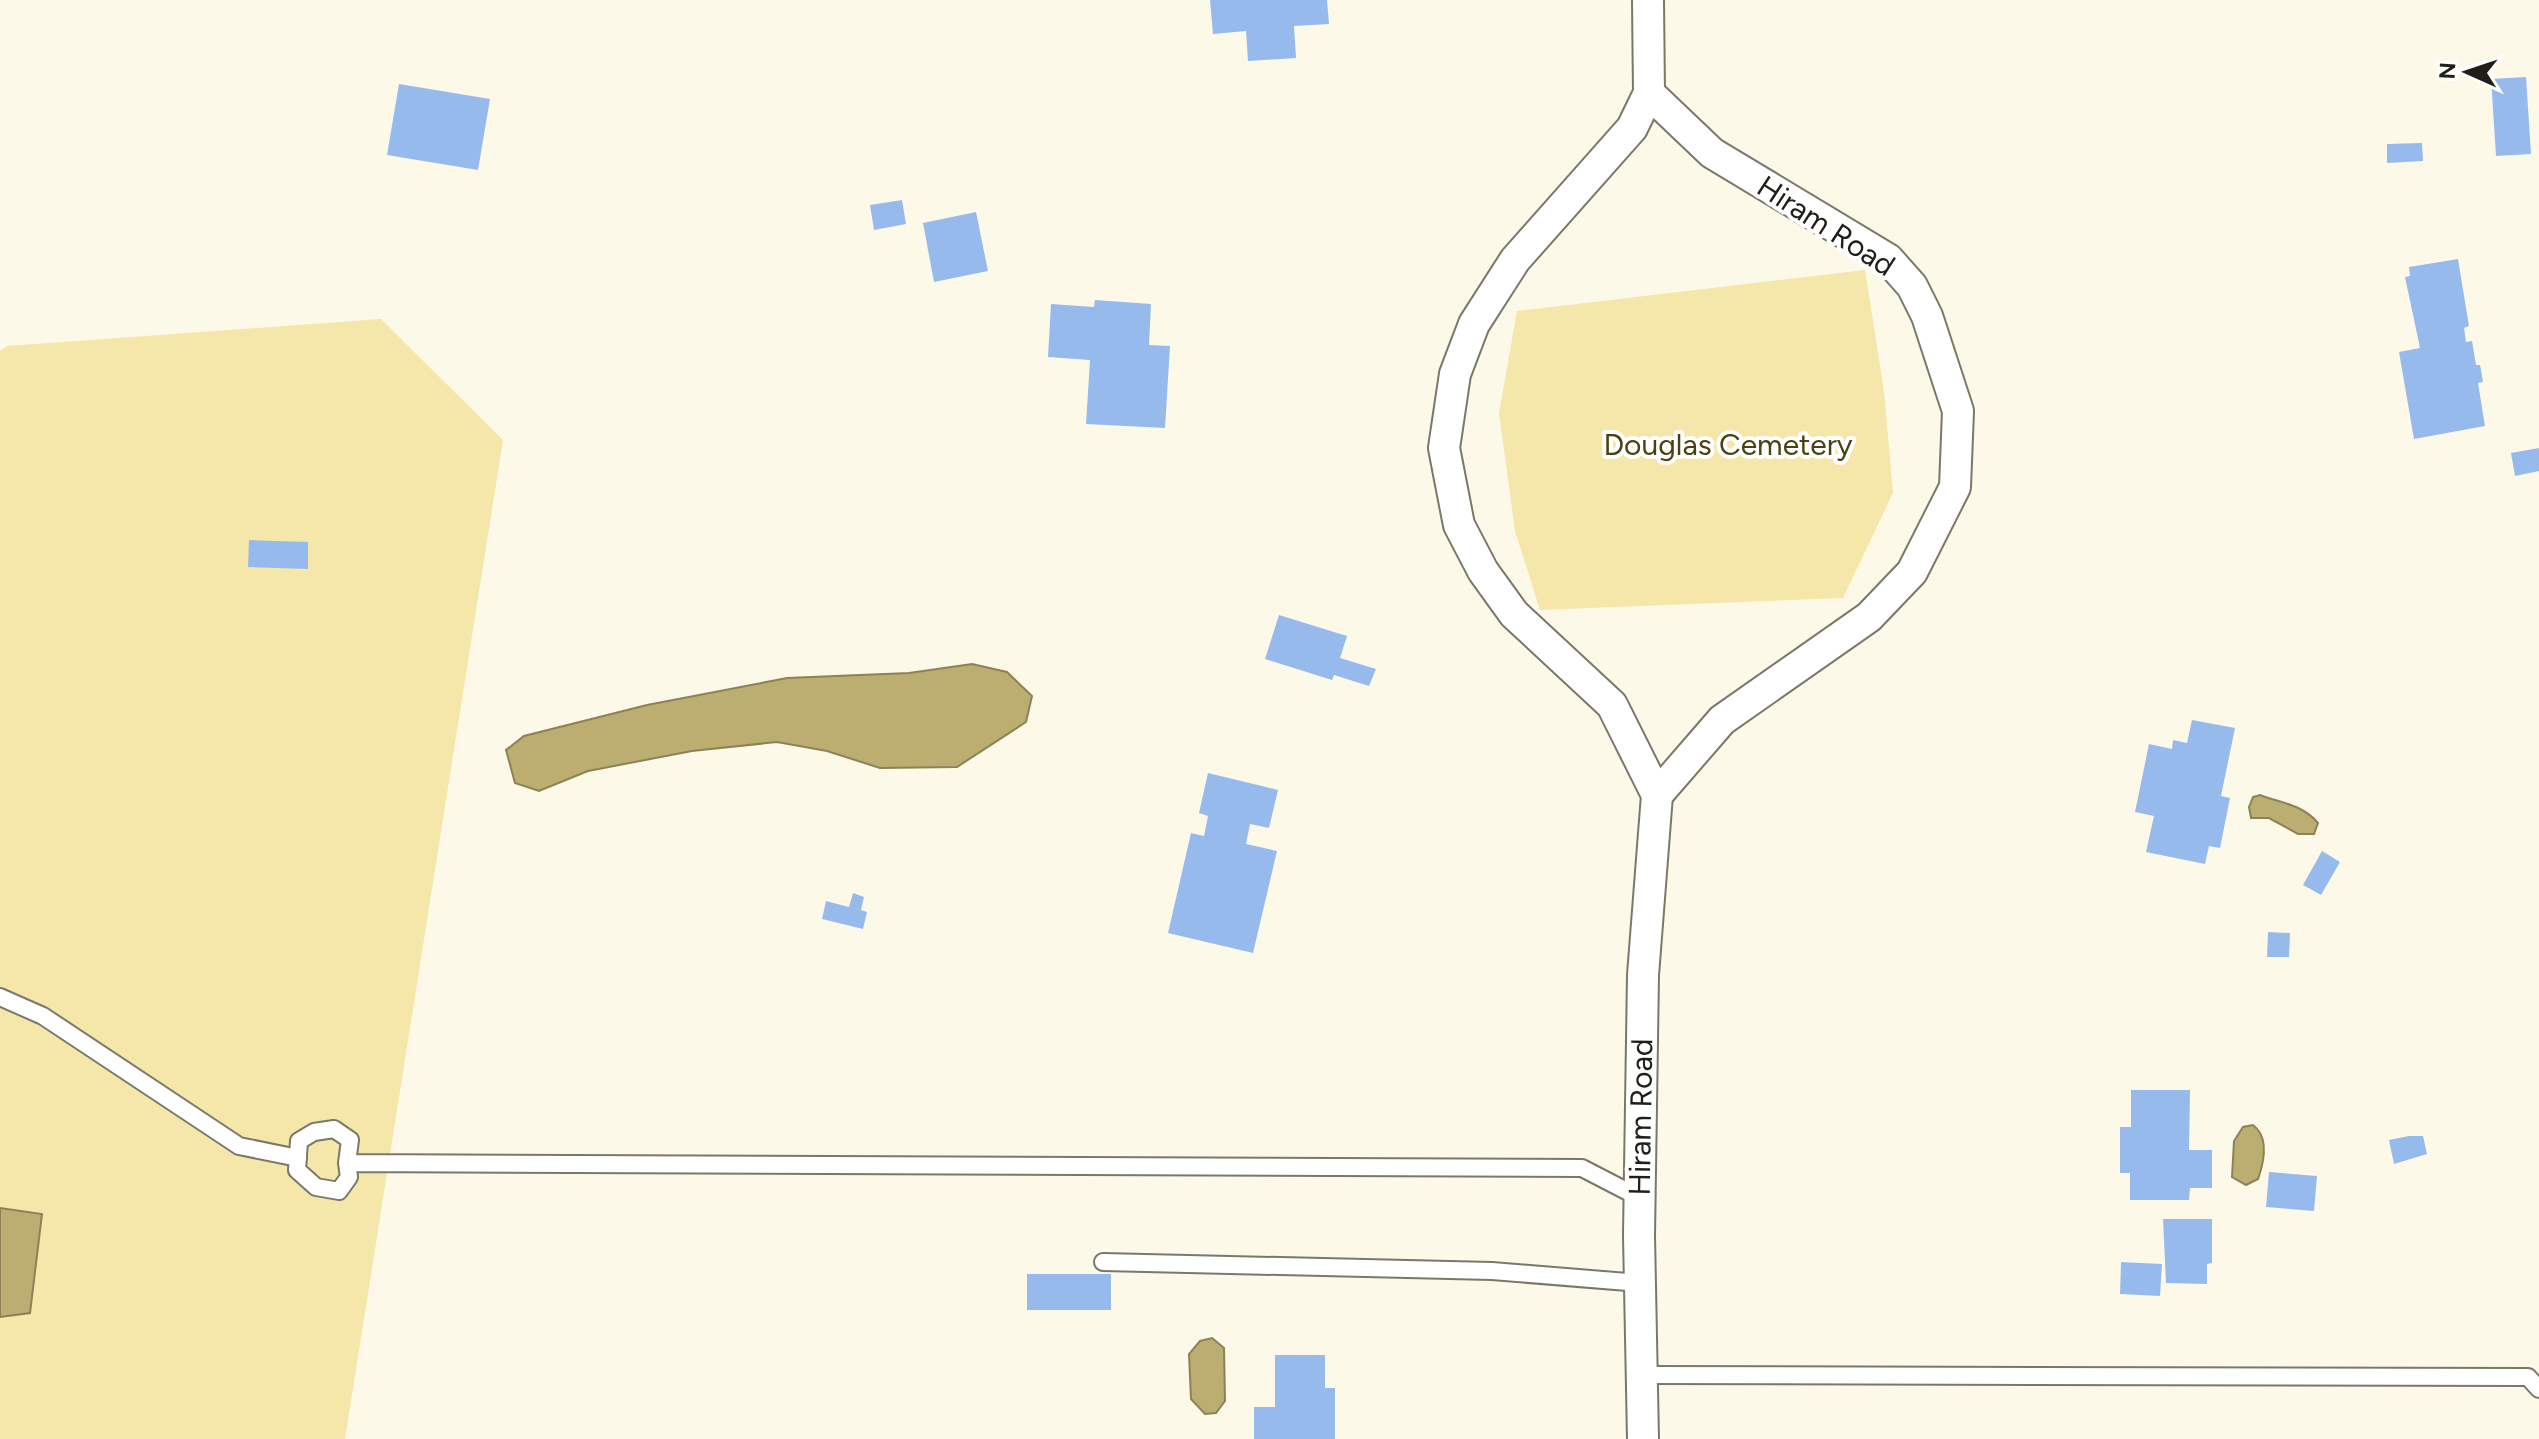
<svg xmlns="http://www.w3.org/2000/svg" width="2539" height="1439" viewBox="0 0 2539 1439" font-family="Figtree,sans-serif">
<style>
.green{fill:#f5e6aa}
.water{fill:#bcad71;stroke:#8d8256;stroke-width:2}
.building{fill:#97baec}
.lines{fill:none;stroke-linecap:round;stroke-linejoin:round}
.service-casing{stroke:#7b786a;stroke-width:20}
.minor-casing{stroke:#7b786a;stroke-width:34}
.service{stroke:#fff;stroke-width:16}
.minor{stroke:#fff;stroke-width:30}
.labels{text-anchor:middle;stroke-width:8;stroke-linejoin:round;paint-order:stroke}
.street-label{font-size:30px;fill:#1f1e18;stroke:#fff}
.park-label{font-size:30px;fill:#4b400f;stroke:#fff}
</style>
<rect width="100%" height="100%" fill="#fdf9e9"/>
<g class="green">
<polygon points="1865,270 1884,391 1893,493 1843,598 1540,610 1515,531 1499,413 1517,311"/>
<polygon points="381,319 503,440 345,1439 0,1439 0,351 7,346"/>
</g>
<g class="water">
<polygon points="972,664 1007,672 1032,696 1026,722 957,767 880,768 827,751 777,742 692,751 588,771 539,791 515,783 506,750 524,736 647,705 787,678 909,673"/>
<path d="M2260 795C2280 803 2302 804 2318 823L2314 834H2298L2269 818H2251L2249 807 2253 797Z"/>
<path d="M2253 1125C2269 1137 2264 1162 2258 1179L2246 1185 2232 1177 2234 1141 2243 1127Z"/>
<polygon points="0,1208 42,1214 30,1313 0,1317"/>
<polygon points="1212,1338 1224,1348 1225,1401 1216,1413 1205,1414 1191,1399 1189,1354 1200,1341"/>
</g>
<g class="building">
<polygon points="1210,0 1327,0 1329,24 1294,26 1296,58 1248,61 1246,31 1213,34"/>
<polygon points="2526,77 2531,154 2496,156 2491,79"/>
<polygon points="399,84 490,99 478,170 387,155"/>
<polygon points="2422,143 2423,161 2387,163 2387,144"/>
<polygon points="902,200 906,224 874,230 870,205"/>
<polygon points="976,212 988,271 934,282 923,223"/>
<polygon points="2458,259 2469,326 2464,328 2466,342 2472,341 2476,365 2480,365 2483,382 2478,383 2485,426 2414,439 2399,352 2420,348 2405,277 2410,276 2409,267"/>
<polygon points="1095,300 1151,304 1149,345 1170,346 1165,428 1086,424 1090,360 1048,357 1051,304 1094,307"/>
<polygon points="2539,448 2539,471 2515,476 2511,453"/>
<polygon points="249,540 308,542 308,569 248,567"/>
<polygon points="1279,615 1347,636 1340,658 1376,669 1369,686 1334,675 1332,680 1265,659"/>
<polygon points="2192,720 2235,728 2221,796 2230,798 2220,848 2209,846 2205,864 2146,852 2154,816 2135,812 2149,744 2172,749 2173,740 2187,743"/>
<polygon points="1208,773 1278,790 1269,828 1250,824 1246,844 1277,851 1253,953 1168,933 1191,833 1204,836 1208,816 1199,813"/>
<polygon points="2322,851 2340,862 2321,895 2303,885"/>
<polygon points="853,893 864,897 861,910 867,912 863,929 822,919 826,901 849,907"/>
<polygon points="2268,932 2290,933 2289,957 2267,957"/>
<polygon points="2131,1090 2190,1090 2189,1150 2212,1150 2212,1188 2190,1188 2189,1200 2130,1200 2130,1173 2120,1173 2120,1127 2131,1127"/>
<polygon points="2409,1136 2423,1136 2427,1154 2394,1164 2389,1140"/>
<polygon points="2269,1172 2317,1176 2314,1211 2266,1207"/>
<polygon points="2163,1219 2212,1219 2212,1263 2207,1264 2207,1284 2166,1283"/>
<polygon points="2121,1262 2162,1264 2160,1296 2120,1294"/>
<rect x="1027" y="1274" width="84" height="36"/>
<polygon points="1275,1355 1325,1355 1325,1388 1335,1388 1335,1439 1254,1439 1254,1407 1275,1407"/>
</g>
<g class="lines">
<defs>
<g id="service">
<polyline points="0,997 43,1016 239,1146 298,1158"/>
<polyline points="347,1163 349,1177 339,1191 316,1187 297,1170 299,1141 314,1132 334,1129 350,1140 347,1163 1582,1168 1640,1198"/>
<polyline points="1103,1262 1492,1271 1640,1283"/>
<polyline points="1642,1375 2528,1377 2539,1389"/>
</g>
<g id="minor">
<polyline points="1649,93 1712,153 1888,259 1912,286 1927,316 1958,411 1955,487 1912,572 1869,617 1722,720 1657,795"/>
<polyline points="1643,1439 1639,1235 1643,975 1657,795 1612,705 1514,614 1483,571 1459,525 1444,448 1455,374 1474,324 1515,260 1632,128 1649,93 1648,0"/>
</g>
</defs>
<use href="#service" class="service-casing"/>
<use href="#minor" class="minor-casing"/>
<use href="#service" class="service"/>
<use href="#minor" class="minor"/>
</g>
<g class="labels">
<g class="street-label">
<text transform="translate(1826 226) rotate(33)" y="10">Hiram Road</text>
<text transform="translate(1641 1117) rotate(-89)" y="10">Hiram Road</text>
</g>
<g class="park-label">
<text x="1728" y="455">Douglas Cemetery</text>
</g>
</g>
<g transform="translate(2467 72) rotate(273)" stroke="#ffffff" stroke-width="6" paint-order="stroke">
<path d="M0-6L14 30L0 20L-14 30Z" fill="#1f1e18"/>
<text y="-12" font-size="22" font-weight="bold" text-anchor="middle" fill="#1f1e18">N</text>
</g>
</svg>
